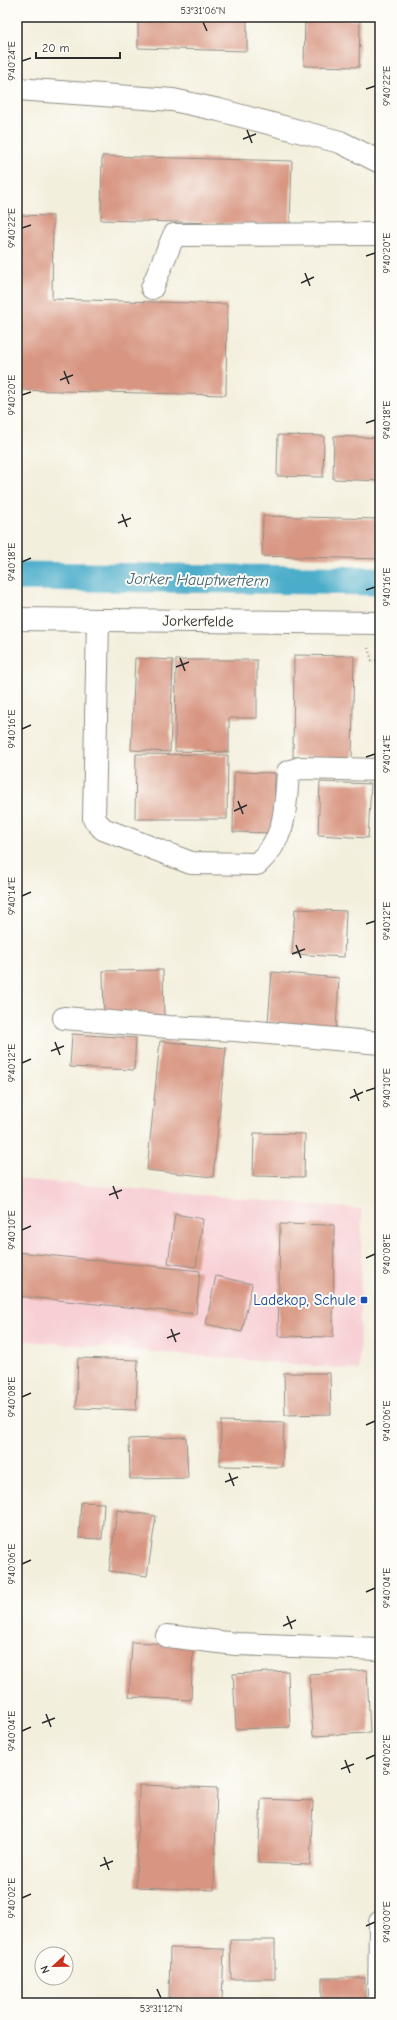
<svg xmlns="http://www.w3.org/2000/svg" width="397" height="2020" viewBox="0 0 397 2020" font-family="'Comic Neue',sans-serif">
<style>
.built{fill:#f7cfd4}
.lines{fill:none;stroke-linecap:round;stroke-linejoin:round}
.canal{stroke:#4badca;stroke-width:29}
.building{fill:#d89682}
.minor-casing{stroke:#8f8d84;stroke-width:24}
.path{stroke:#8f8d84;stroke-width:2.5;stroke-dasharray:1 3;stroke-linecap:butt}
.minor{stroke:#fff;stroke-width:22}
.ticks{fill:none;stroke:#2b2b2b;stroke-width:1.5}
.transit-dot{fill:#1a4fb4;stroke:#fdfcf7;stroke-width:1.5}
.labels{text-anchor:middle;stroke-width:4;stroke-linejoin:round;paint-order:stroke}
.street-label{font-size:15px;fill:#2b2b2b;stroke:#fdfcf7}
.transit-label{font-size:15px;fill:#164399;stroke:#fdfcf7;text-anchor:end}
.water-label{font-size:16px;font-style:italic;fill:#385f6b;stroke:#fdfcf7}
.neatline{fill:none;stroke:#2b2b2b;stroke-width:1.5}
.ticks-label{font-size:10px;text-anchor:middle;fill:#2b2b2b}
</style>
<rect width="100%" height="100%" fill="#fdfcf7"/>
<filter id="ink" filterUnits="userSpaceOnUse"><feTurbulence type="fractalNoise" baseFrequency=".025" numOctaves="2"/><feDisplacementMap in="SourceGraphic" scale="8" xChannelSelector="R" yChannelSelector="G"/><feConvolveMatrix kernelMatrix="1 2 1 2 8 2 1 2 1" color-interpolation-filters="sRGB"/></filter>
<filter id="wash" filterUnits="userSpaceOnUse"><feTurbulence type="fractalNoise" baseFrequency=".012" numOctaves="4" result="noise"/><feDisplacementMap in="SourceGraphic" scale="16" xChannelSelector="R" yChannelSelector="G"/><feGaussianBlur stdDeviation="0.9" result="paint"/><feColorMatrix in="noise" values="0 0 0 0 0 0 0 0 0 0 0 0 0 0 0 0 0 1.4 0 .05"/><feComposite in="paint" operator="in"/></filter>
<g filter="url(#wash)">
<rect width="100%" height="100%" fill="#f3efdd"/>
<polygon class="built" points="17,1179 362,1209 359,1370 17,1340"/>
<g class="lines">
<polyline class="canal" points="17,576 380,581"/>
</g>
<g id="blocks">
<g class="building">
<polygon points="138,17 247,17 247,51 138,48"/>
<polygon points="305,18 360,20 359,67 304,66"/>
<polygon points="102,156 292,161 290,225 101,220"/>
<polygon points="17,215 53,216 52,299 227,304 226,395 17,390"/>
<polygon points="278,435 324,436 323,477 277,476"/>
<polygon points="334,436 380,438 380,481 333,479"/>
<polygon points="263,516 380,519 380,559 262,556"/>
<polygon points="294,655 354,656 352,758 293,757"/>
<polygon points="135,658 173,660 170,752 131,750"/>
<polygon points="176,660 257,660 257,718 229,718 229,752 175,751"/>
<polygon points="136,754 228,755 227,819 135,819"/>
<polygon points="234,772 275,773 274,833 233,832"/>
<polygon points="320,782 371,784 368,838 318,835"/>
<polygon points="295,909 346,911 344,957 292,954"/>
<polygon points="163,970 164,1018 104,1019 103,971"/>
<polygon points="272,972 339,978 336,1028 268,1022"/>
<polygon points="72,1034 136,1038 134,1070 70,1067"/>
<polygon points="160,1041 226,1048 213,1177 147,1170"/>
<polygon points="254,1133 305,1134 304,1177 253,1176"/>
<polygon points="175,1214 203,1219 196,1267 168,1263"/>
<polygon points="280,1224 334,1225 333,1337 278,1336"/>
<polygon points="17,1252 200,1271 196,1314 17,1296"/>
<polygon points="216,1276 252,1284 242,1332 206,1324"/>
<polygon points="78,1358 138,1360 136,1410 76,1408"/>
<polygon points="284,1373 330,1373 331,1414 285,1415"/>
<polygon points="221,1421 284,1423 282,1467 220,1466"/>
<polygon points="186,1437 188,1478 130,1479 129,1439"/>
<polygon points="81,1502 104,1503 102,1539 79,1538"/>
<polygon points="117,1510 156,1516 147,1576 109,1571"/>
<polygon points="132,1642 193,1645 191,1700 129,1697"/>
<polygon points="367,1670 370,1733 313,1736 309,1674"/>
<polygon points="288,1671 290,1727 236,1729 233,1674"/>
<polygon points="139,1785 217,1788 214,1890 136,1887"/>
<polygon points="261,1799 313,1801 310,1865 258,1863"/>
<polygon points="230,1940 275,1940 275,1979 231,1979"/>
<polygon points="170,1948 224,1949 222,2000 169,1999"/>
<rect x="322" y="1978" width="43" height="25"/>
</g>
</g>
</g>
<g filter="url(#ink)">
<use href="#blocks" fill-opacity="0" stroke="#8f8d84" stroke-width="1"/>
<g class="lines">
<defs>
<g id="minor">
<polyline points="17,89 173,100 219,110 340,142 380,162"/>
<polyline points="152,288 174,235 380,234"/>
<polyline points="17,619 380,623"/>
<path d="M98 620 94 819 103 829 191 863 257 864C287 837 285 810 288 772L300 768 380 770"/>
<polyline points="64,1018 169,1027 235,1030 380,1043"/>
<polyline points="167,1636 236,1644 380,1649"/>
<polyline points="379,2003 380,1922"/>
</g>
</defs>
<use href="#minor" class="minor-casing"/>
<polyline class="path" points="368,648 372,660 380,660"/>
<use href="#minor" class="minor"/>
</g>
</g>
<path class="ticks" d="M203 22 207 31M22 61 31 58M366 89 375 86M247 130 252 143M243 139 256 134M22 228 31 225M366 256 375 253M305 273 310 286M301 283 314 277M64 371 69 384M60 380 73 375M22 395 31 392M366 423 375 420M122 514 127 527M118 523 131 518M22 562 31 558M366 590 375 587M180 658 185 671M176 667 189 662M22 729 31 725M366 757 375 754M238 801 243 814M234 811 247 805M22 896 31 892M366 924 375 921M296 945 301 958M292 954 305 949M55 1042 60 1055M51 1051 64 1046M22 1063 31 1059M354 1089 359 1101M366 1091 375 1088M350 1098 363 1092M113 1186 118 1199M109 1195 122 1190M22 1230 31 1226M366 1258 375 1254M171 1329 176 1342M167 1338 180 1333M22 1397 31 1393M366 1425 375 1421M229 1473 234 1486M225 1482 238 1477M22 1564 31 1560M366 1592 375 1588M287 1616 292 1629M283 1626 296 1620M46 1714 51 1727M42 1723 55 1718M22 1731 31 1727M366 1759 375 1755M345 1760 350 1773M341 1769 354 1764M104 1857 109 1870M100 1866 113 1861M22 1898 31 1894M366 1926 375 1922M157 1989 161 1998"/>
<rect class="transit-dot" x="360" y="1296" width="8" height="8" rx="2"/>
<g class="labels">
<g class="street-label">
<text transform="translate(198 621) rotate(1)" y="5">Jorkerfelde</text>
</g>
<g class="transit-label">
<text x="356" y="1305">Ladekop, Schule</text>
</g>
<g class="water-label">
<text transform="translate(198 579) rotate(1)" y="6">Jorker Hauptwettern</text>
</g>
</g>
<rect width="397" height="2020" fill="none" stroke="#fdfcf7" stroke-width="44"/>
<g transform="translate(54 1966) rotate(248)"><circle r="19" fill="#fdfcf7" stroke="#a9a8a5"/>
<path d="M0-3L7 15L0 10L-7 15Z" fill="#c8321e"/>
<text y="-6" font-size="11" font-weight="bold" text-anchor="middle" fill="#2b2b2b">N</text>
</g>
<path d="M36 52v6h84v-6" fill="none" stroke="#2b2b2b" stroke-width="2"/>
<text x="42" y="52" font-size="12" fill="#2b2b2b" stroke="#fdfcf7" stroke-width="3" paint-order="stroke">20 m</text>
<rect x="22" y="22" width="353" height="1976" class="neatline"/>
<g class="ticks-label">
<text x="203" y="14">53°31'06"N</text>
<text transform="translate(11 61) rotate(-90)" y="4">9°40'24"E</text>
<text transform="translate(386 86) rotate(-90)" y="4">9°40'22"E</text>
<text transform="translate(11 228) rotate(-90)" y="4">9°40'22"E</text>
<text transform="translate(386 253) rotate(-90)" y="4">9°40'20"E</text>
<text transform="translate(11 395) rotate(-90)" y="4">9°40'20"E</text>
<text transform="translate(386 420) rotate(-90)" y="4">9°40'18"E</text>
<text transform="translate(11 562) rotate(-90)" y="4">9°40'18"E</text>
<text transform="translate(386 587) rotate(-90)" y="4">9°40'16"E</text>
<text transform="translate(11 729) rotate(-90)" y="4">9°40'16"E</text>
<text transform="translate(386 754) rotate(-90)" y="4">9°40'14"E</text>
<text transform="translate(11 896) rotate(-90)" y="4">9°40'14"E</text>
<text transform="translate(386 921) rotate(-90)" y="4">9°40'12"E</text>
<text transform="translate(11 1063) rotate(-90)" y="4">9°40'12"E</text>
<text transform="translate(386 1088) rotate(-90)" y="4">9°40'10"E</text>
<text transform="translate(11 1230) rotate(-90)" y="4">9°40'10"E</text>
<text transform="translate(386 1254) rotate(-90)" y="4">9°40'08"E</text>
<text transform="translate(11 1397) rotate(-90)" y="4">9°40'08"E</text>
<text transform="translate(386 1421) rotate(-90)" y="4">9°40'06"E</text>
<text transform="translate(11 1564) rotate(-90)" y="4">9°40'06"E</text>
<text transform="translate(386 1588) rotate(-90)" y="4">9°40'04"E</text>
<text transform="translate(11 1731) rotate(-90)" y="4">9°40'04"E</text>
<text transform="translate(386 1755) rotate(-90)" y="4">9°40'02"E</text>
<text transform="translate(11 1898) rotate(-90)" y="4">9°40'02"E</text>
<text transform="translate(386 1922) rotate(-90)" y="4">9°40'00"E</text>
<text x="161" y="2012">53°31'12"N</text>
</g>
</svg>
